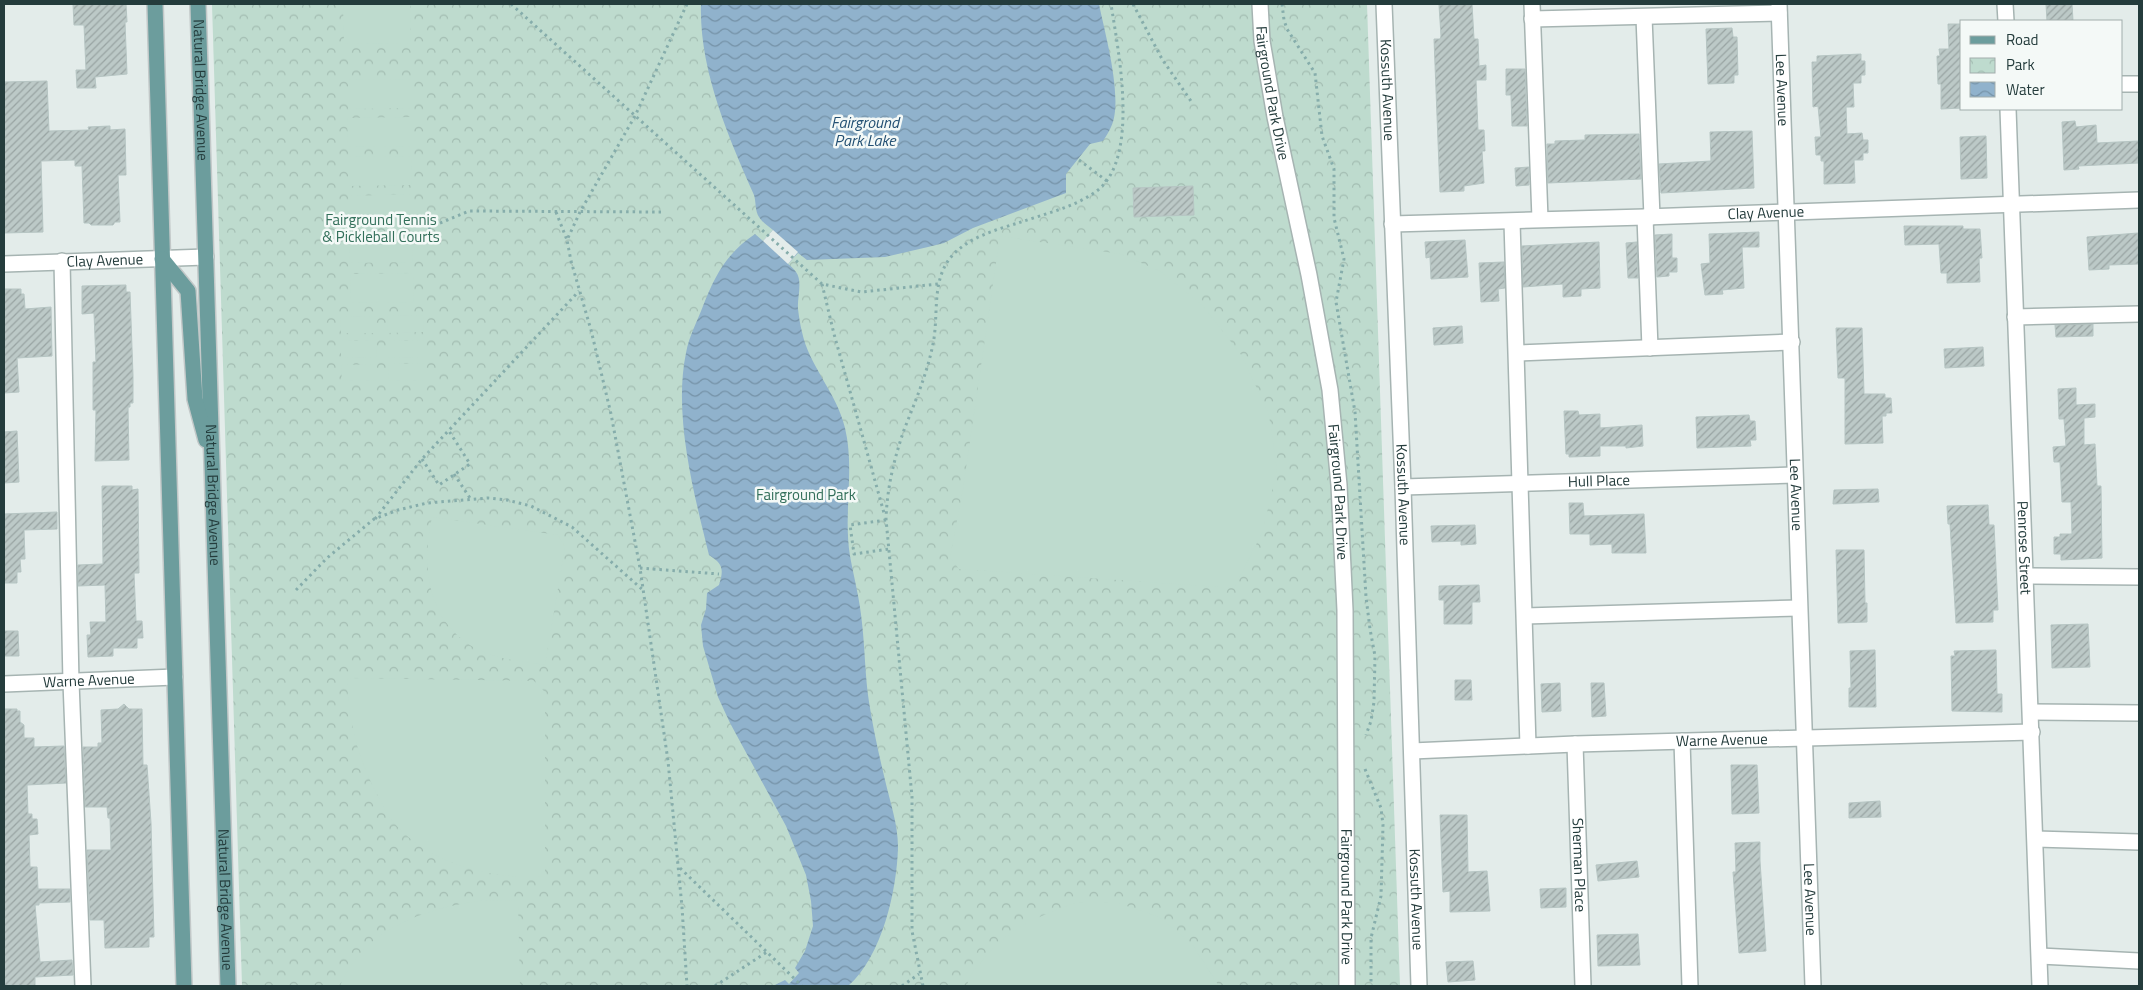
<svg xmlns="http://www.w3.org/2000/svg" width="2143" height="990" viewBox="0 0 2143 990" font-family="'Titillium Web',sans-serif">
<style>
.park{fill:url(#park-crowns)}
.garden{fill:#bedbce}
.water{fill:url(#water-waves)}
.pier{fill:#e3ecea}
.building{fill:url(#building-hatch);stroke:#b6c5c3}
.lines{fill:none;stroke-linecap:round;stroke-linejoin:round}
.minor-casing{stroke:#a6b4b2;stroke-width:18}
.major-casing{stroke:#c2c8c8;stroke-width:18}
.path{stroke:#86adab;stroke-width:3;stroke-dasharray:2.5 4;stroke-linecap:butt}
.minor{stroke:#fff;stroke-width:15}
.major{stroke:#6c9d9d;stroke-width:15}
.labels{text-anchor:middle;stroke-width:5;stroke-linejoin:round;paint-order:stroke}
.street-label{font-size:15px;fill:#243c3c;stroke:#f4f9f7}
.park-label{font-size:15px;fill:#326f5a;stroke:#f4f9f7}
.water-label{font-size:16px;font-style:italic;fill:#235073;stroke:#f4f9f7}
</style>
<defs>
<pattern id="park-crowns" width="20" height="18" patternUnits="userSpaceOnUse" patternTransform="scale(1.25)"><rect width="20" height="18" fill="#bedbce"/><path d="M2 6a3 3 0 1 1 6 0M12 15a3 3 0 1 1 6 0" fill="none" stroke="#a3bdb2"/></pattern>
<pattern id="water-waves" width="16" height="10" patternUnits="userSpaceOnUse" patternTransform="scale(1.25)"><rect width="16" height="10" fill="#90b2cc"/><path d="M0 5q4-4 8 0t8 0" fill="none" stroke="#7592a7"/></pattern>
<pattern id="building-hatch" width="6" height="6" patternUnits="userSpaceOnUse" patternTransform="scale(1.25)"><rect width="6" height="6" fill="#bcc9c7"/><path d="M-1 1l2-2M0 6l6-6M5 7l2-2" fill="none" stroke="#99a4a3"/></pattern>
</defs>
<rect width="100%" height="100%" fill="#e3ecea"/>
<polygon class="park" points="212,4 1367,4 1400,986 242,986"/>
<g class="garden">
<polygon points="343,4 410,4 411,43 344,44"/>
<polygon points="411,79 411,108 348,109 348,80"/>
<polygon points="411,117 411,146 348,147 347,118"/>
<polygon points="411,156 412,185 348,186 348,157"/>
<polygon points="412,194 412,224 349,225 349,196"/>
<polygon points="412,233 413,262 350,263 349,234"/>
<polygon points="1000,236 1120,254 1160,271 1203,306 1242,356 1269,415 1277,471 1262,533 1234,588 959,569 950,557 963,489"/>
<polygon points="413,273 414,302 351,303 350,274"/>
<polygon points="423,315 424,332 388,333 387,316"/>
<polygon points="376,316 376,333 341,333 340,317"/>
<polygon points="376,340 377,357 341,358 341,341"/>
<polygon points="424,340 424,357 388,358 388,341"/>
<polygon points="424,363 424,380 389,381 388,364"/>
<polygon points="377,364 377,380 342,381 341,365"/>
<path d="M432 517 558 535 565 547 545 665C522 661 498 660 477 649 427 622 421 567 432 517Z"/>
<path d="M347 678 534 681 545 692V876C490 880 426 864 390 818 386 812 383 805 379 798 358 760 348 721 347 678Z"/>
<path d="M488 900 518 901 520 986H340C362 928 431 906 488 900Z"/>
<path d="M1075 903H1118L1159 917 1192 944 1219 986H967C969 975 976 968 983 960 1009 927 1037 917 1075 903Z"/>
</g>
<path class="water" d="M701 4H1099C1105 34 1124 100 1111 127 1109 132 1106 136 1103 141L1090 144 1066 174V193L973 228 944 243 928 247 885 257 807 260 798 253 788 264C791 266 794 269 796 272 803 281 797 298 798 309 799 317 800 324 802 332 809 366 837 393 845 428 855 470 843 513 850 556 854 578 860 600 862 623 865 649 865 676 869 702 873 728 879 755 885 780 890 802 898 824 898 847 897 890 882 957 848 986H773L785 980 789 984 799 973 795 968 805 951 813 926 811 901 806 875 786 826 730 723 718 697 703 646 701 625 706 609 707 593 719 585C724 569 723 564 709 555 694 494 673 415 686 353 689 336 697 322 703 306 715 275 727 253 755 234L763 241 773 230C768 226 762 222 759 217 755 212 756 201 754 195 728 136 699 69 701 4Z"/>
<polygon class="pier" points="773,230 798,252 788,264 763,241"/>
<g class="building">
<polygon points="73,4 126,4 127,22 125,22 127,74 95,77 96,88 77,88 76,70 86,70 84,25 74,25"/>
<polygon points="1472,4 1474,39 1478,39 1479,66 1486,65 1486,80 1476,80 1478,130 1484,130 1485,151 1482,151 1484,183 1464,186 1464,191 1440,192 1434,39 1440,39 1441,36 1439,5"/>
<polygon points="2046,4 2072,4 2073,21 2047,21"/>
<polygon points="1948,24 1962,24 1962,108 1941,109 1941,84 1938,84 1937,56 1940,56 1939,49 1949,49"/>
<polygon points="1732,28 1733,37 1737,37 1738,75 1734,75 1734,83 1708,84 1706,29"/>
<polygon points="1861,54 1861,61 1865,61 1865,75 1861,75 1861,83 1853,83 1854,107 1846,107 1847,134 1862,133 1863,140 1868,140 1868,153 1863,153 1863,160 1854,160 1855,183 1824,184 1824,161 1821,161 1821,155 1816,155 1815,137 1821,137 1818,106 1813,107 1812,62 1817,62 1817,56"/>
<polygon points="1506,69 1525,69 1527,126 1512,126 1511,95 1506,95"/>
<polygon points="47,81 49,131 89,130 88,127 110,126 110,130 125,129 126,175 118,175 120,222 115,222 113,225 91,225 89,223 84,223 82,166 75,166 75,160 41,161 43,232 4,233 4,82"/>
<polygon points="2075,121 2076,127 2096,125 2097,143 2139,141 2139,163 2078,166 2079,169 2064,170 2062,122"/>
<polygon points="1752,131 1754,188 1661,193 1659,164 1711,161 1710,132"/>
<polygon points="1639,134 1641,179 1548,183 1547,144 1555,144 1555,141 1585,140 1585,135"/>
<polygon points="1986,136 1987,178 1961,179 1960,137"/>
<polygon points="1529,167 1529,185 1516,186 1515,168"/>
<polygon points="1193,186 1194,215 1134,217 1133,188"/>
<polygon points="1904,226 1963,226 1963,229 1980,229 1982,258 1979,258 1980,282 1947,283 1947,273 1941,273 1939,244 1905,245"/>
<polygon points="1759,232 1759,247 1742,247 1744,288 1722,290 1723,294 1705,295 1701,264 1710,263 1709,234"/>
<polygon points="2138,233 2139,264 2109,265 2109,269 2089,270 2087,237"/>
<polygon points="1672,234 1672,258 1677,258 1677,272 1669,272 1669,276 1657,277 1655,235"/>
<polygon points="1465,240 1468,277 1431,279 1430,257 1426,258 1425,242"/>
<polygon points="1599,242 1600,288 1581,289 1581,296 1563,297 1563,284 1523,287 1522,246"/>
<polygon points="1637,242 1638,278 1628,278 1626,243"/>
<polygon points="1504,262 1505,288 1498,289 1499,301 1481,302 1479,263"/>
<polygon points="126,285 126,292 130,292 133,376 133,403 130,403 130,407 128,407 129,460 95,461 96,410 93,410 93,362 96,362 94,313 82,314 82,286"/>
<polygon points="4,289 21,289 21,294 24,294 25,309 51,307 52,356 17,358 19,392 4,393"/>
<polygon points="2093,324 2093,336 2056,337 2055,325"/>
<polygon points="1462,326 1463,343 1434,345 1433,328"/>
<polygon points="1836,328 1862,328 1864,394 1885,394 1885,398 1891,398 1892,413 1886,413 1886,416 1882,416 1883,443 1845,444 1845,378 1838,378"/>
<polygon points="1983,347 1984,366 1945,368 1944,349"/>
<polygon points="2076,388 2076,405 2095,404 2095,417 2084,418 2084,445 2095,444 2097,486 2101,486 2102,558 2061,560 2061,554 2054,554 2054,537 2060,537 2060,534 2072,534 2071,502 2062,502 2060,462 2054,462 2053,447 2066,446 2064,419 2059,419 2058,389"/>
<polygon points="1564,411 1578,411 1579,415 1600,414 1600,428 1642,425 1643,446 1626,448 1626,446 1600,446 1600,456 1569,457 1569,454 1566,454"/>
<polygon points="1749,415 1750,421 1755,421 1756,440 1750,440 1751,446 1697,448 1696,417"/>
<polygon points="17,431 19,482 4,483 4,432"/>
<polygon points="102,486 132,486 132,490 138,489 139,573 134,573 136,621 142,621 143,638 137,638 137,648 113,648 113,656 88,657 87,635 91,635 90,622 106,622 105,585 78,586 78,565 103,564"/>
<polygon points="1878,489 1879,502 1833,504 1834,490"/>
<polygon points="1569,503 1583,503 1584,516 1644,514 1646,553 1612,553 1612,544 1590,545 1590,534 1570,534"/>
<polygon points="1988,505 1989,525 1994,525 1998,610 1993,610 1993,622 1956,623 1950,524 1948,524 1947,506"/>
<polygon points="57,512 57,529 24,530 25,559 20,559 21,572 17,572 17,583 4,583 4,514"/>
<polygon points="1475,525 1476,544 1461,545 1461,541 1432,542 1431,526"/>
<polygon points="1836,550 1864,550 1865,603 1867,603 1867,622 1838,623"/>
<polygon points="1479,585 1480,602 1472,602 1472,624 1444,624 1444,600 1439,600 1439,586"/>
<polygon points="2088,624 2090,667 2052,668 2051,625"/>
<polygon points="4,631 18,631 19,656 4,656"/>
<polygon points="1875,650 1876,707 1849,707 1849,688 1851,688 1850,651"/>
<polygon points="1996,650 1997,694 2002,694 2002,712 1952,711 1951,656 1955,656 1954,651"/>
<polygon points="1455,680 1471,680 1472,700 1455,700"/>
<polygon points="1560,683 1561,711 1542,712 1541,684"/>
<polygon points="1591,683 1604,683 1606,716 1592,717"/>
<polygon points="124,704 129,709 142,709 143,765 147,765 151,823 154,937 149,937 149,947 105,948 104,920 90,920 87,850 111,850 110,818 108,818 107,807 85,807 83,747 98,747 98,743 102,743 101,710 118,709"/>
<polygon points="4,709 17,709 17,711 20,711 20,722 24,725 24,738 34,738 34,747 64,746 66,783 27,785 28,814 32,814 32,819 37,819 38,834 29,835 30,867 37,867 38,889 70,889 70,902 39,903 39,905 35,905 40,962 72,960 73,975 35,977 35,986 4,986"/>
<polygon points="1731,765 1757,765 1759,813 1732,814"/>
<polygon points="1880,801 1881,817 1849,818 1849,803"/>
<polygon points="1440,815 1467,815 1468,872 1487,871 1490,911 1450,912 1450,891 1443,892"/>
<polygon points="1760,842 1760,861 1766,951 1739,953 1733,872 1736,872 1735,843"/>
<polygon points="1637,861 1639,877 1598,881 1596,865"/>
<polygon points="1566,888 1566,907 1541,908 1540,889"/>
<polygon points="1638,934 1640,965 1598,966 1597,935"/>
<polygon points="1473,961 1475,980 1448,982 1446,962"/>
</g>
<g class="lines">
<defs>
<g id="minor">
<path id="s1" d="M1260 4 1262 41 1275 117 1309 275 1330 390 1339 485 1345 610 1347 986"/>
<path id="s2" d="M1384 4 1403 487 1419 986"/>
<polyline points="1532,4 1540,219"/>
<path id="s3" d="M1779 4 1813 986"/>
<polyline points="2005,4 2006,21"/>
<polyline points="1644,17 1652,217"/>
<polyline points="1532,19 1779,13"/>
<polyline points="2122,84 2139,84"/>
<path id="s4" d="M2008 109 2040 986"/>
<polyline points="1645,217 1650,348"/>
<polyline points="1512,222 1528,746"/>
<path id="s5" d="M1392 224 1645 217 2139 200"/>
<polyline points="62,261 71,682 83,986"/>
<path id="s6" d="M4 264 206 257"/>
<polyline points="2015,317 2139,314"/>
<polyline points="1517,353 1792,342"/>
<path id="s7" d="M1403 487 1794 475"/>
<polyline points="2026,576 2139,577"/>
<polyline points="1525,616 1799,608"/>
<path id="s8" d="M4 684 175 677"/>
<polyline points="2032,712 2139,713"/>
<polyline points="1682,741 1690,986"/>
<path id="s9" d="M1575 744 1583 986"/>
<path id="s10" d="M1412 751 1575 744 2032 732"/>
<polyline points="2036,839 2139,842"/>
<polyline points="2040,956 2139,961"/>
</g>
<g id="major">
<polyline points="155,4 184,986"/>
<path id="s11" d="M198 4 228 986"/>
<polyline points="162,259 188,291 195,399 206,440"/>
</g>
</defs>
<use href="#minor" class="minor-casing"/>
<use href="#major" class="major-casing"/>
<g class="path">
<polyline points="511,4 822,284 861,292 938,284"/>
<polyline points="687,4 635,116 580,212 567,240 571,261 591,330 611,414 640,568 668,761 682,907 687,986"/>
<polyline points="1133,4 1162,59 1193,104"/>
<polyline points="1282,4 1284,20 1287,29 1315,73 1322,136 1334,169 1334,218 1344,259 1336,302 1355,412 1366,597 1370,629 1375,656 1374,702 1371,721 1366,735"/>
<polyline points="1079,160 1107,181"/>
<polyline points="556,212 567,240"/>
<polyline points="428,228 469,211 661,212"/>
<polyline points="822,284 834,334 884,513"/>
<polyline points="422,459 439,485 470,464 449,431"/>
<polyline points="454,474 470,498"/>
<polyline points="375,519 422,459 579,291"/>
<polyline points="886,520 850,525 854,554 889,549"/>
<polyline points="640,568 719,574"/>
<polyline points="296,590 327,558 374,519 398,510 427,503 488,498 507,500 531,506 572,527 644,591"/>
<polyline points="1365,769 1381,808 1383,825 1381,896 1371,938 1371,986"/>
<polyline points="680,868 802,986"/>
<polyline points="715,986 767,952"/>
<polyline points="902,986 919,974"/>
<path d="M923 986 912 931V797L886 519C887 488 894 459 904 430 915 402 927 374 933 344 939 315 931 281 951 257 967 238 995 230 1018 223 1044 214 1076 207 1098 190 1140 156 1118 50 1111 4"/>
</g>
<use href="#minor" class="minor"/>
<use href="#major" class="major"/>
</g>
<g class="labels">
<g class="street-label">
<text dy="5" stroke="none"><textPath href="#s11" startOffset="86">Natural Bridge Avenue</textPath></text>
<text dy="5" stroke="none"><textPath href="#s2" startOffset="86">Kossuth Avenue</textPath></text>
<text dy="5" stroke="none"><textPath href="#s3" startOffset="86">Lee Avenue</textPath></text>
<text dy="5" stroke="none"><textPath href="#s1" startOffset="90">Fairground Park Drive</textPath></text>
<text dy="5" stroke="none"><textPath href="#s5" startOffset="374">Clay Avenue</textPath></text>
<text dy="5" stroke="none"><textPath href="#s6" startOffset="101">Clay Avenue</textPath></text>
<text dy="5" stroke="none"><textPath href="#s7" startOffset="196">Hull Place</textPath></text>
<text dy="5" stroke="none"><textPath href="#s1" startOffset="495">Fairground Park Drive</textPath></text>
<text dy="5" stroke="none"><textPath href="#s11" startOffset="491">Natural Bridge Avenue</textPath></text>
<text dy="5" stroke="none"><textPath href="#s2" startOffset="491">Kossuth Avenue</textPath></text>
<text dy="5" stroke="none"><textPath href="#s3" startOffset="491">Lee Avenue</textPath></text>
<text dy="5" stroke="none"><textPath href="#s4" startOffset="439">Penrose Street</textPath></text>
<text dy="5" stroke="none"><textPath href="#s8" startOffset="85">Warne Avenue</textPath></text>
<text dy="5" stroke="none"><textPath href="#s10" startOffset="310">Warne Avenue</textPath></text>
<text dy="5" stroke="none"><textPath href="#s9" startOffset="121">Sherman Place</textPath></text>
<text dy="5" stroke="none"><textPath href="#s1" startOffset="900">Fairground Park Drive</textPath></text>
<text dy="5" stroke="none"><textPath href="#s11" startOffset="896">Natural Bridge Avenue</textPath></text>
<text dy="5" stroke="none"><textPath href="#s2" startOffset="896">Kossuth Avenue</textPath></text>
<text dy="5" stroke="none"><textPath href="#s3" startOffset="896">Lee Avenue</textPath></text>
</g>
<g class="park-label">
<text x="381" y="225">Fairground Tennis<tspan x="381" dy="17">&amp; Pickleball Courts</tspan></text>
<text x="806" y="500">Fairground Park</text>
</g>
<g class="water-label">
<text x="865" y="128">Fairground<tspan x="865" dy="18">Park Lake</tspan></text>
</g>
</g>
<rect width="2143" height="990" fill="none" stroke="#243c3c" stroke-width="10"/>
<rect x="1960" y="20" width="162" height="90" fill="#f4f9f7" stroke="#a1adac"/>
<rect x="1970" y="36" width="25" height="8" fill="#6c9d9d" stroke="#a1adac"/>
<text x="2006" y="45" font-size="15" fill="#243c3c">Road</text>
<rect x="1970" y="58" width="25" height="15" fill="url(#park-crowns)" stroke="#a1adac"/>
<text x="2006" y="70" font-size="15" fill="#243c3c">Park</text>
<rect x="1970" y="82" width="25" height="15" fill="url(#water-waves)" stroke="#a1adac"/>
<text x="2006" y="95" font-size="15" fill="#243c3c">Water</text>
</svg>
